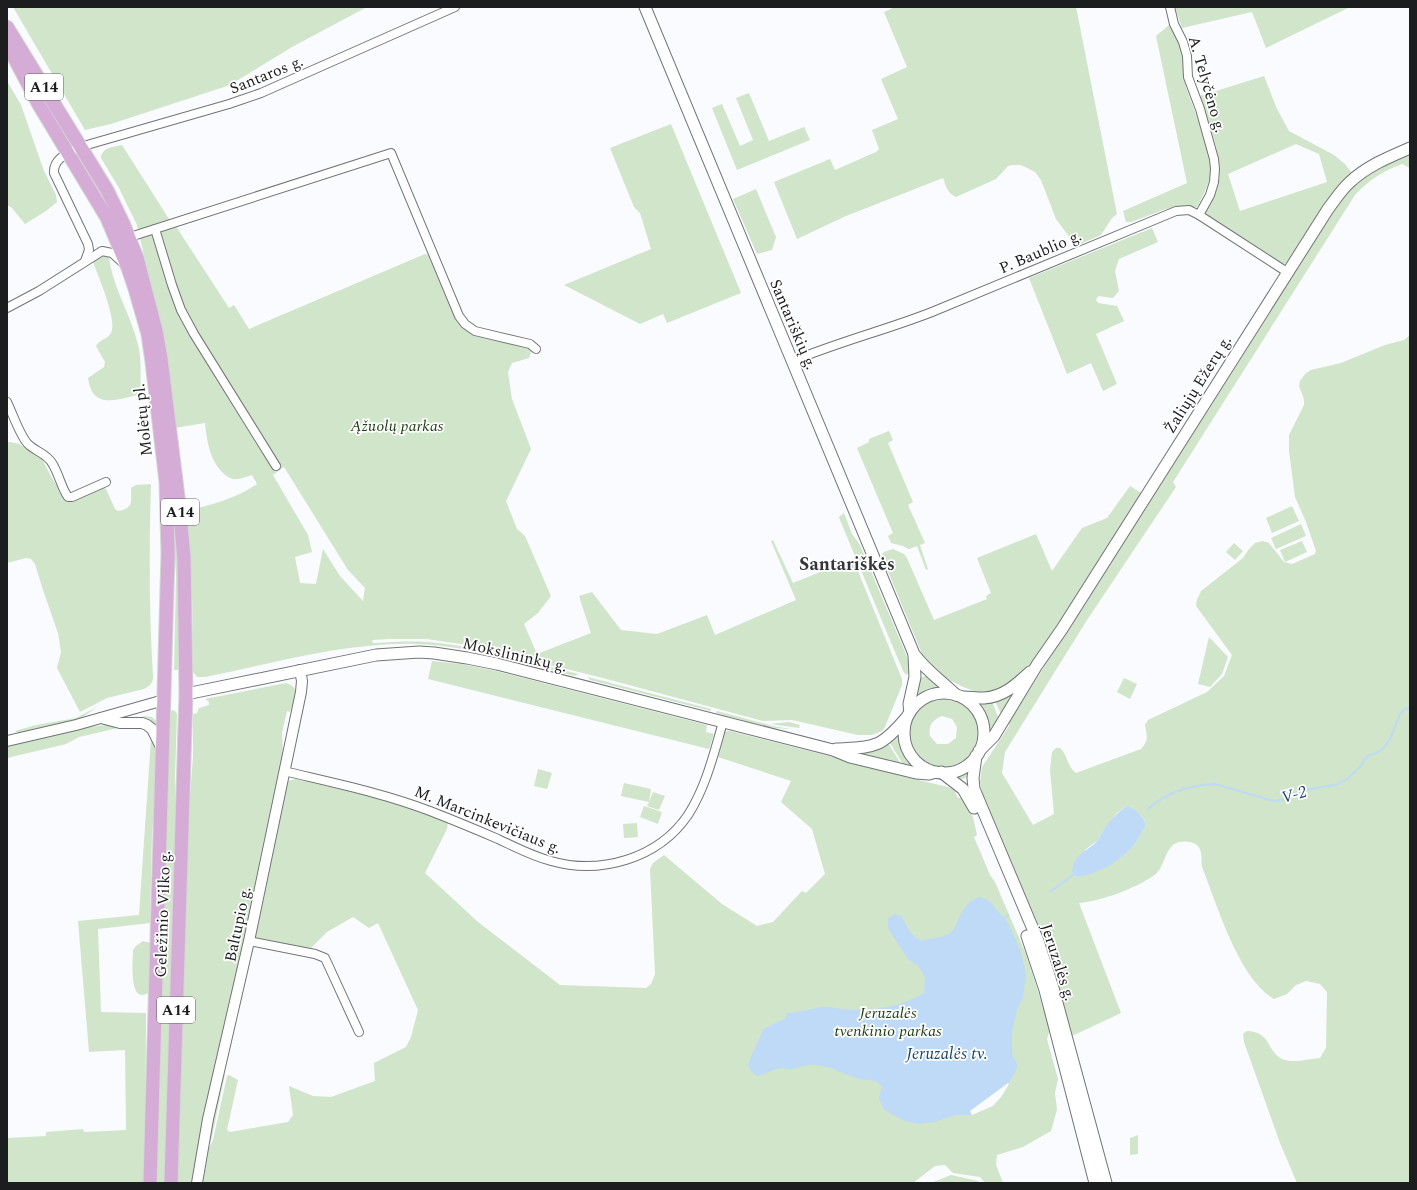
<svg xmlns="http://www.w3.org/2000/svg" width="1417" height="1190" viewBox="0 0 1417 1190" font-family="Spectral,serif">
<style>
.green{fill:#d0e5c9;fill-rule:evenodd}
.water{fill:#bedaf6}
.pier{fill:#f9fbff}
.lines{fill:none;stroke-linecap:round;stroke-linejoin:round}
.stream{stroke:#bedaf6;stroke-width:2}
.minor-casing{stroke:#717478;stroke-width:10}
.tertiary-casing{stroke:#717478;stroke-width:12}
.secondary-casing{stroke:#717478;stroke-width:13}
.trunk-casing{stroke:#d6d6d7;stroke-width:15}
.minor{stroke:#fff;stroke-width:8}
.tertiary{stroke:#fff;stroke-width:10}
.secondary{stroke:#fff;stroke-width:11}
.trunk{stroke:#d4acd6;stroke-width:13}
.labels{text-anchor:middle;stroke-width:3.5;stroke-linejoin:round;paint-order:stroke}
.shield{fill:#fff;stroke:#606162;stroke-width:1}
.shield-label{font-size:15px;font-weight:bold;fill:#1c1d1f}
.street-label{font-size:16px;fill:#1c1d1f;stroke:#fff}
.park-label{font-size:16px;font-style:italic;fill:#1d3c11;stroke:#fff}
.water-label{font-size:17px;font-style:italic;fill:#1b456a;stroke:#fff}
.quarter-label{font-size:18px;font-weight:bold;fill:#34363a;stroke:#fff}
</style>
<rect width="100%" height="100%" fill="#f9fbff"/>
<g class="green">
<polygon points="13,7 367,7 292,47 230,85 111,124 85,130"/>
<path d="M895 7H1076L1117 214 1112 218 1101 235 1076 246 1056 219 1041 180 1035 172 1021 165H1012L1008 166 996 179 956 197C947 193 946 186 943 178L846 216 797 239 774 182 830 159 835 170 876 152 879 149 872 130 898 119 881 79 907 67 884 12Z"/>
<polygon points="1175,7 1350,7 1266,48 1252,12 1182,28"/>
<path d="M1169 25C1175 34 1183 44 1184 55 1184 64 1183 73 1185 82 1192 111 1214 147 1210 176 1208 187 1202 197 1197 207H1187L1166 209 1131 222H1126L1123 211 1187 183 1156 36Z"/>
<path d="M1264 76 1277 109 1289 131 1334 155 1345 164 1352 173 1290 261 1284 264 1279 262 1204 214C1209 204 1217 192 1219 181 1223 156 1207 120 1200 96ZM1296 144 1319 154 1327 182 1240 211 1228 174Z"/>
<polygon points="7,81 21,105 44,171 56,195 57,202 46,211 25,224 12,208 7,205"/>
<polygon points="749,93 769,141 804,127 810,140 737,170 712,108 722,104 740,146 753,140 736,98"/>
<polygon points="671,124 741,293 667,323 663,314 640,324 564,285 651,249 640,213 634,207 610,148"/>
<path d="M122 145 169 219 177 228 229 308 234 305 249 329 425 254 429 255 456 317 463 327 532 349 529 358 512 363 508 372 512 399 531 449 506 501 517 529 525 536 551 596 538 613 524 624 537 654 591 633 579 596 592 592 621 630 657 634 707 615 715 635 796 600 771 541 773 540 793 583 853 559 902 679V685L885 727 882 731 872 735H858L792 720 763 721 599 677 468 645 426 639H389L372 640 373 643C391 642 410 641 428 642 479 646 530 662 579 674L574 676C523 663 470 646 417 644 346 642 275 663 205 677H197C188 668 192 655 192 644 194 600 190 555 185 511 210 505 235 499 257 484L252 475C247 476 242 479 237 479 230 480 225 475 221 471 209 457 207 441 205 423L175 428 163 339 137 225 119 188 101 158C102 147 114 147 122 145ZM284 467 348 570 365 588 363 601 340 576 323 549 316 584 300 583 295 557 312 552 308 535 273 475Z"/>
<path d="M1410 152V168L1402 164C1383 171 1370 179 1355 195L1173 482 1176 487 1087 620 1005 752 1002 773 1033 825 1054 814 1050 770 1052 752 1056 748H1060C1068 755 1067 767 1076 773L1141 749C1149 740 1147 736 1145 725L1148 720 1207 692 1224 676 1232 655 1196 606 1197 600 1201 591 1243 558 1249 549 1255 543 1263 541 1269 543 1284 562 1292 564 1315 554 1316 551 1306 522 1295 497 1289 451V435L1304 405V399L1299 386 1300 381 1305 374 1311 370 1341 363 1385 345 1404 340 1410 335V1183H1297L1280 1143 1244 1042 1243 1034 1247 1031C1273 1032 1266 1054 1285 1060 1295 1063 1309 1059 1320 1058L1326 1048 1327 992 1320 984 1306 981 1296 985 1287 994 1274 999C1238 978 1217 904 1202 867 1201 857 1204 845 1190 842 1162 837 1169 866 1153 876 1134 889 1101 901 1079 903L1121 1013 1072 1036 1058 982 1045 941 983 797 980 782 982 767 1009 726V723L1246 344 1340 201 1357 181 1368 172ZM1127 806C1136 810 1144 815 1146 826 1141 832 1139 839 1134 845 1119 863 1100 870 1078 877L1072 873 1085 850 1098 840 1103 831 1117 813Z"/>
<polygon points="756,189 776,237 772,250 757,254 733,199"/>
<polygon points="1152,228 1158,242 1119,259 1115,271 1119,291 1113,298 1098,296 1096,300 1098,303 1117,306 1124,321 1096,334 1117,384 1103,391 1091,363 1067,374 1029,278"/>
<path d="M107 255 109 256C112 287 131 314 138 345 142 359 140 379 141 394 127 397 103 407 93 393 90 389 89 383 88 378L104 367 105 362 96 346C99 340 108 339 111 333 118 321 98 276 93 262L101 256Z"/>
<polygon points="889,431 893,440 888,443 913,502 908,505 925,543 920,545 928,569 926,570 917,546 909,549 903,546 891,543 888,536 893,533 857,448 869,442 869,439"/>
<path d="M10 442 19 444 42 459 52 478 65 498 101 486 106 489 115 509 118 511C134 508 131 502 131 488L136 485 151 484C149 548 149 612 153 676 153 683 150 686 144 689L107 698 80 712 57 668 61 652 58 633 43 590 35 564 31 559 26 558 7 563V443Z"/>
<polygon points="1130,486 1143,494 1042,651 1025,671 999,690 984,693 976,692 961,686 936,673 925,661 882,557 882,554 884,552 893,549 904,554 907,558 934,620 987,599 986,596 991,593 977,558 1036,534 1052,571 1082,528 1107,518"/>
<polygon points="171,492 177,542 180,670 174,670 176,575"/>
<polygon points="1292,506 1299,521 1272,533 1266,518"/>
<polygon points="844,513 852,534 860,545 910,664 911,675 905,674 903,671 840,520 839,517"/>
<polygon points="1301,524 1306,536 1276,549 1271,538"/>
<polygon points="1302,541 1307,552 1285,562 1280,550"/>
<polygon points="1234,543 1243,551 1235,560 1226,552"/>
<polygon points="1209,637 1228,657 1222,674 1210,687 1198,684"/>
<polygon points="432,661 461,664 492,670 707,725 706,732 714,734 709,749 428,679"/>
<polygon points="926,676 940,687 929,690 915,697 919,678"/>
<polygon points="588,677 711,709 711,711 590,680"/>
<polygon points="1124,678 1137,684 1130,699 1117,692"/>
<path d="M286 683C304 689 293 701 290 712L287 711 282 733 283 756 193 1183H177L187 835 193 757V714L197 713 199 708 209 705V702L205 699Z"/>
<polygon points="1017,689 1002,716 995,701"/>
<path d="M935 697C979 691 995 751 954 765 910 779 888 713 935 697ZM942 716 952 719 957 727 956 738 948 744H937L930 736C928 726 932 720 942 716Z"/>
<polygon points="976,702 992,702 999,719 987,737 986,719"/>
<polygon points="97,707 80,719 20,734 15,731 36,725 76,718"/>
<polygon points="173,710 176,712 177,714 175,777 177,849 167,1183 155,1183 170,711"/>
<path d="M717 711 773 726 791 729C766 729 740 719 716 713Z"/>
<polygon points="145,716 152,717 158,723 157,789 152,832 150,923 98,929 101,1012 146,1013 145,1183 7,1183 7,1138 46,1136 46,1132 83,1129 84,1132 126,1130 125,1050 89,1052 78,921 139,915 152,724 148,721 79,737 66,744 7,758 7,745 78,728 106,725"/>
<polygon points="789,722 800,725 799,728 770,724"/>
<polygon points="730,731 825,755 897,772 897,775 948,787 954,790 958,798 960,798 961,794 964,797 973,817 977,835 974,837 990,875 995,882 1026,954 1050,1029 1047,1039 1058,1079 1055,1093 1057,1110 1051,1131 1023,1147 997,1155 996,1165 1003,1183 985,1183 980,1177 953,1173 945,1165 935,1166 913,1183 203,1183 209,1148 213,1140 227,1076 229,1075 238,1080 227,1130 230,1132 288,1122 293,1115 289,1086 313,1096 331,1097 375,1081 374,1063 406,1047 411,1037 418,1010 378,923 369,928 353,917 327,932 310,949 255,938 254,936 285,785 288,781 295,779 377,798 418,811 448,822 447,829 425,873 478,922 560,985 646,988 651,984 655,974 650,869 653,863 664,855 722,904 757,926 773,922 802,891 806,893 825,874 812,829 781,802 791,781 718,757 724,733 727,731"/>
<path d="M899 734C901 748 907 761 919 769L904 766 890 743Z"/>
<polygon points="888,743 901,764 857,753"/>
<polygon points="969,767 968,777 960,780 951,775 960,773"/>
<polygon points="538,769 552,773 547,789 534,786"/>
<polygon points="624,783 651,789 649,802 653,792 665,796 659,810 647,806 649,802 621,796"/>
<polygon points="644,806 662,812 658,824 640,817"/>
<polygon points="637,823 638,837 624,838 623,824"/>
<path d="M143 941 151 943 150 992C128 1007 133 961 133 950L136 946Z"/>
<polygon points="225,1074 211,1141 207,1147 222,1076"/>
<polygon points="1138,1135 1138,1154 1130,1155 1130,1138"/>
<polygon points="951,1175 978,1181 980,1183 931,1183"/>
</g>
<g class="water">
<path d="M1127 806C1136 809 1144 816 1146 826 1141 832 1139 839 1134 845 1120 862 1099 873 1078 877L1072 873C1073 852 1087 853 1098 840 1100 837 1101 834 1103 831 1109 821 1117 813 1127 806Z"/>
<path d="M978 897 986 899 990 902 1008 923 1020 949 1026 973 1023 998 1017 1009 1012 1032V1054L1018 1066 1017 1068 1002 1096 993 1106 972 1115H955L934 1122 918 1124 905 1121 884 1110 879 1098 882 1086C873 1077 867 1082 857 1078 843 1074 830 1066 816 1065 807 1064 800 1068 792 1069 787 1070 783 1067 777 1069 770 1070 765 1075 757 1076L752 1072 748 1065C752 1052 759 1042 763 1029L786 1018 787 1013C801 1013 813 1007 826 1007 832 1007 839 1009 845 1009 875 1011 897 1008 924 993L925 978 922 972 917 965 908 959 894 938 888 928V918L895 914 901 916C906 924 911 937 920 940 924 941 929 939 933 938 963 935 952 920 968 904 970 901 975 899 978 897Z"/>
</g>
<polygon class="pier" points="1008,1083 1009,1084 1002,1096 993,1106 972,1115 970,1111"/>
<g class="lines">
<g class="stream">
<path d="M1148 809C1167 792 1190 785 1215 784L1274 801 1285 799 1291 795 1306 790 1338 784 1347 779 1361 766 1364 760 1368 756 1378 752 1383 749 1390 739 1400 714 1405 709 1410 707"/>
<polyline points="1050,892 1076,873"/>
<polyline points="1004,918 1008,915"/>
</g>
<defs>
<g id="minor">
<polyline points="1170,7 1174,24 1183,42 1187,56 1188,77 1200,109 1214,159 1215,169 1214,182 1210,195 1199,215"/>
<polyline points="155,229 172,285 181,310 194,334 276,466"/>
<polyline points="130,237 391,153 459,316 465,324 475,331 530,344 536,349"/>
<path d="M85 261 89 250 88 244 54 173C53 158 69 153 80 147L229 104 261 93 455 7"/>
<polyline points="7,308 39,291 102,251 112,253 122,262"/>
<path d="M793 361C838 342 886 330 932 312L1176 211 1189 210 1199 215 1287 272"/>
<path d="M7 402C12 412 20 436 28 444 35 451 47 454 52 463 59 474 61 487 68 497H72L106 482"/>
<path d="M284 771C334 783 383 793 430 811 453 820 475 829 498 839 515 847 532 856 551 861 600 875 658 859 688 815 706 787 714 753 723 722"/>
<polyline points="249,941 315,954 325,958 359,1032"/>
</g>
<g id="tertiary">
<polyline points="101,718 120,723 142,723 147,725 152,729 162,749"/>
<polyline points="7,741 76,725 164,700"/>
<polyline points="197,1183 208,1119 249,941 301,692 302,681 300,670"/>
</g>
<g id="secondary">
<path d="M645 7 914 654C926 671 942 681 956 695"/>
<circle cx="944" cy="733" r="40"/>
<polyline points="186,694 376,655 419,652 434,653 467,658 497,664 833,750 850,757 916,773 929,774 936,772"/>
<path d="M962 697C969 697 976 698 984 698 1003 697 1016 685 1030 672"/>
<polyline points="910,712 909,704 915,677 914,655"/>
<path d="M836 749C874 747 880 749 906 718"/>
<path d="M979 751 994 736 1037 665 1062 629 1328 209C1335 200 1341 190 1350 182 1367 166 1389 157 1410 148"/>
<polyline points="976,756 973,778 974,789 1038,941 1053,988 1106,1183"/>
<polyline points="941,772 963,789 974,808"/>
<polyline points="1027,936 1045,990 1095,1183"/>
</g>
<g id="trunk">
<polyline points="7,27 107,190 123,223 137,258 156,331 161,359 179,505 184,558 186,694 171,1183"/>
<polyline points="7,44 39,105 107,218 128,268 135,289 148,334 152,362 166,482 168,553 150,1183"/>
</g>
</defs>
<use href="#minor" class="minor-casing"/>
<use href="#tertiary" class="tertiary-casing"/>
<use href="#secondary" class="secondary-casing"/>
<use href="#trunk" class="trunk-casing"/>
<use href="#minor" class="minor"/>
<use href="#tertiary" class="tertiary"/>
<use href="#secondary" class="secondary"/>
<use href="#trunk" class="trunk"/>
</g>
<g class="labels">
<g class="shield">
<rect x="25" y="74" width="38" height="26" rx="3"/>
<rect x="161" y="499" width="38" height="26" rx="3"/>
<rect x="157" y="997" width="38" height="26" rx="3"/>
</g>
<g class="shield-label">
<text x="44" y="92">A14</text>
<text x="180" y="517">A14</text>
<text x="176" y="1015">A14</text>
</g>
<g class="street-label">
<text transform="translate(266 74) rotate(-22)" y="6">Santaros g.</text>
<text transform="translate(1208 84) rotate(74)" y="6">A. Telyčėno g.</text>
<text transform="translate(1040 251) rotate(-23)" y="6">P. Baublio g.</text>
<text transform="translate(794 324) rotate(67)" y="6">Santariškių g.</text>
<text transform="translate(1197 384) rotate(-58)" y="6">Žaliųjų Ežerų g.</text>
<text transform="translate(142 420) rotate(-96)" y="6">Molėtų pl.</text>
<text transform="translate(515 654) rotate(13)" y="6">Mokslininkų g.</text>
<text transform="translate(488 819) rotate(22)" y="6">M. Marcinkevičiaus g.</text>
<text transform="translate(162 914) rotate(-88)" y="6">Geležinio Vilko g.</text>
<text transform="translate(237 924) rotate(-78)" y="6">Baltupio g.</text>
<text transform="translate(1059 962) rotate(72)" y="6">Jeruzalės g.</text>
</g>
<g class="park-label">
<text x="397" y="431">Ąžuolų parkas</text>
<text x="888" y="1018">Jeruzalės<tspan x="888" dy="18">tvenkinio parkas</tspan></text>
</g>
<g class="water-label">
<text transform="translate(1294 794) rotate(-16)" y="6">V-2</text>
<text x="947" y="1059">Jeruzalės tv.</text>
</g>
<g class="quarter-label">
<text x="847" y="570">Santariškės</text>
</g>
</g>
<rect width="1417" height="1190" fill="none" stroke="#1c1d1f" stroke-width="16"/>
</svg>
